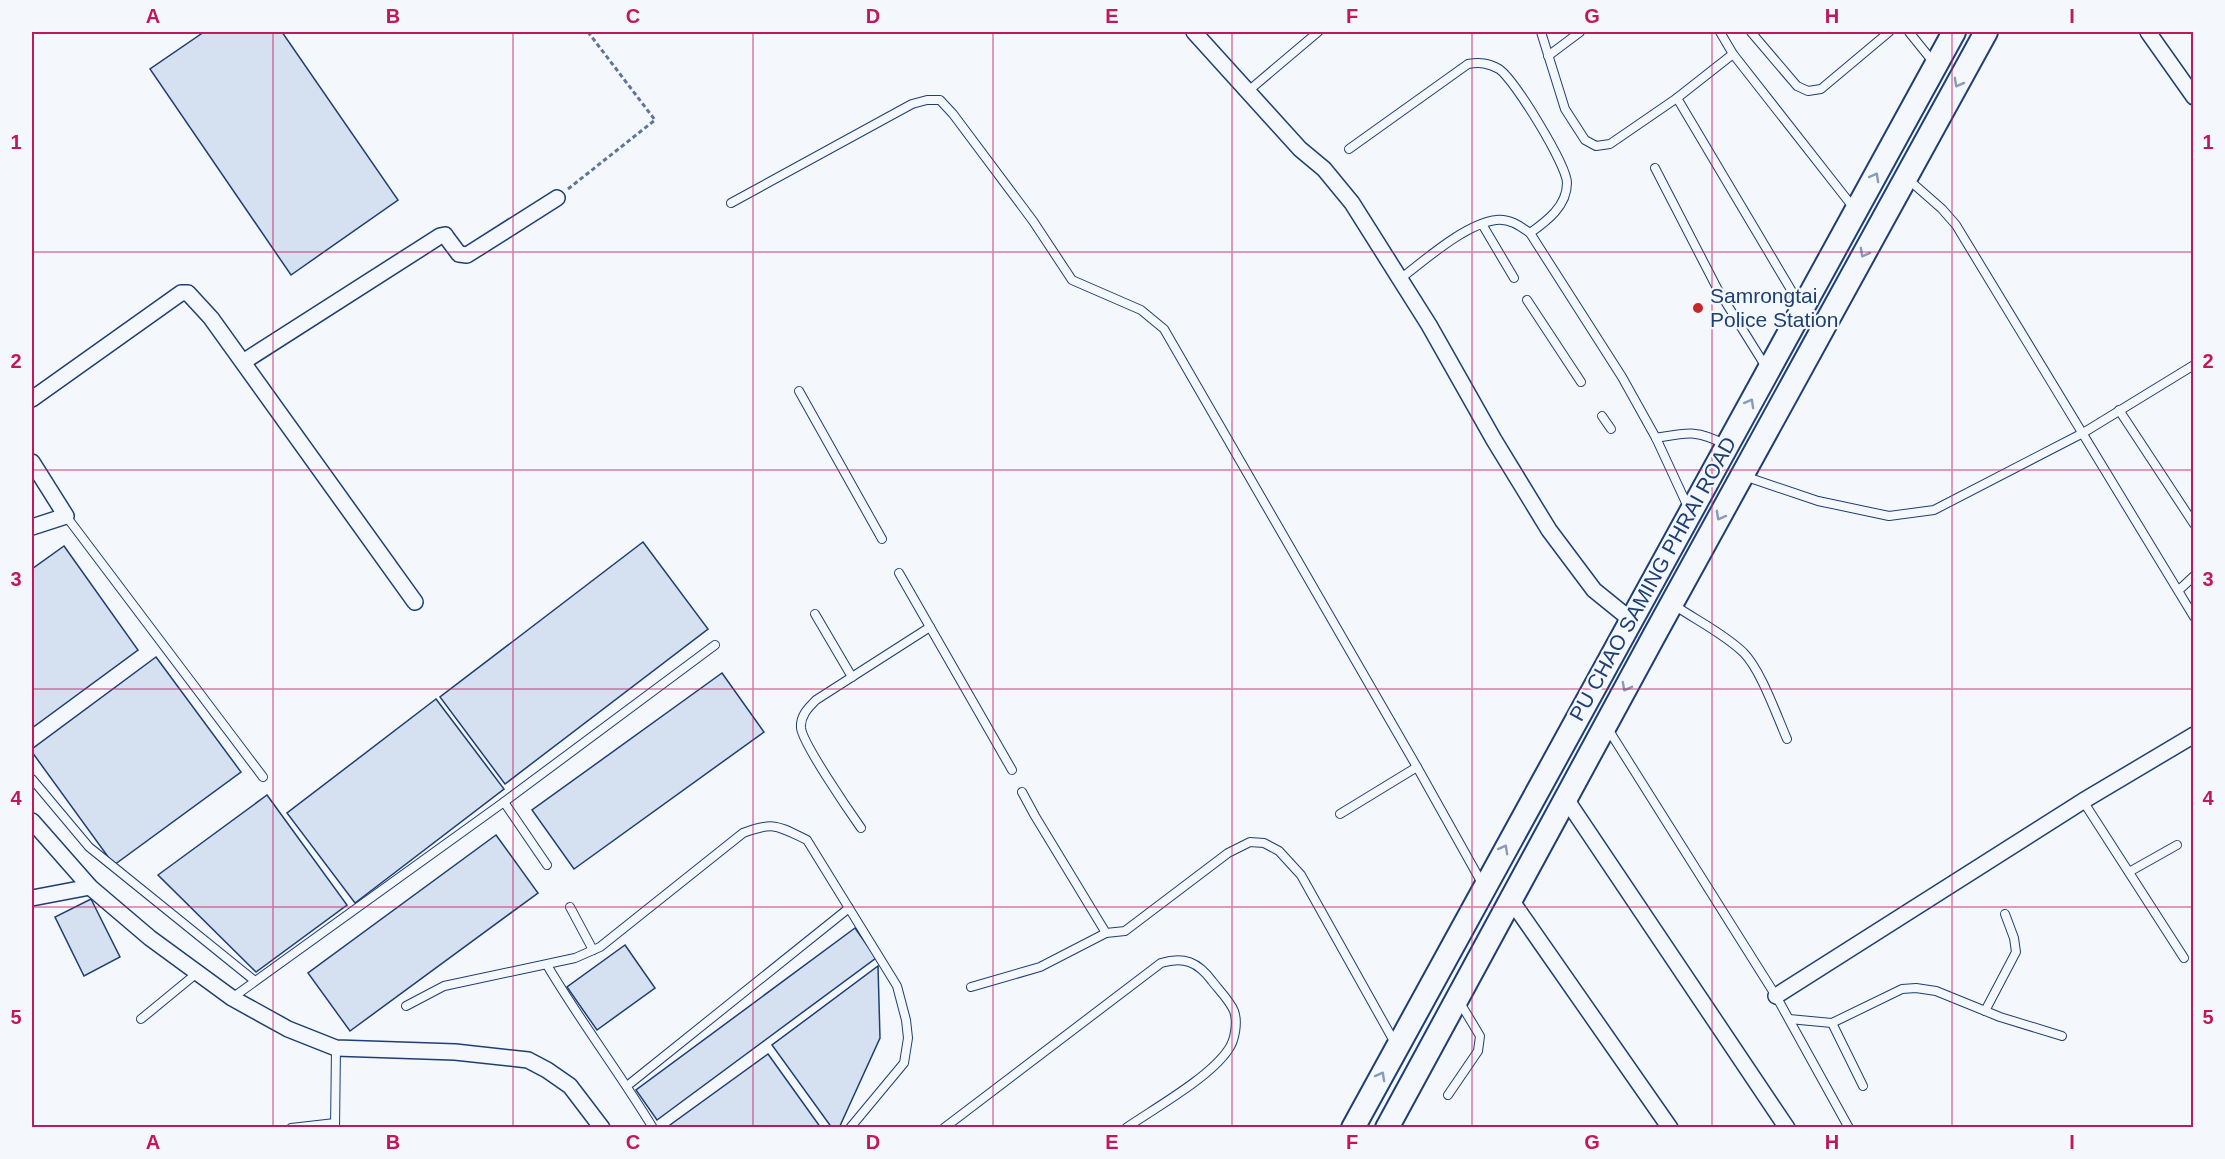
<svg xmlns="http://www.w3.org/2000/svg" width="2225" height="1159" viewBox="0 0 2225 1159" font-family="Helvetica,sans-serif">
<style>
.building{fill:#d5e0f0;stroke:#1d3f73;stroke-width:1.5}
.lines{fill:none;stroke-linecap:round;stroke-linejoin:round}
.lane-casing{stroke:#1d3f73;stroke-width:10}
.street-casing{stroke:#1d3f73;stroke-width:18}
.secondary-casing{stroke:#1d3f73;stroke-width:26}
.path{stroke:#5e769c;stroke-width:3;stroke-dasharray:4.5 3;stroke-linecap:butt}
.lane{stroke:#f4f7fb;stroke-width:8}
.street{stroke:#f4f7fb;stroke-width:15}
.secondary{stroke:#f4f7fb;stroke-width:22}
.oneway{stroke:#889bb7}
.grid{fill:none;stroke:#c2185b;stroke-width:1.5;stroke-opacity:0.55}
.poi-dot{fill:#c62828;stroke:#f4f7fb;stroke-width:2}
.labels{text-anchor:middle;stroke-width:4.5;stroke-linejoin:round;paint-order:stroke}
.poi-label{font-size:21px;fill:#1d3f73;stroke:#f4f7fb;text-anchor:start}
.street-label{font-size:21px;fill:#1d3f73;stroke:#f4f7fb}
.neatline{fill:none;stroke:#c2185b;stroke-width:2}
.grid-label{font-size:20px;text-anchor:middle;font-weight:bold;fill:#c2185b}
</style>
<rect width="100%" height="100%" fill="#f4f7fb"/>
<g class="building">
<polygon points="204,32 282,32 398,200 291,275 150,69"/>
<polygon points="643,542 708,629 505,784 440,697"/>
<polygon points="64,546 138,650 32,728 32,569"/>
<polygon points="156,657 241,772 114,865 32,752 32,749"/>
<polygon points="722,673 764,732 574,869 532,810"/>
<polygon points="436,699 504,789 355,903 287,813"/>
<polygon points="267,795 347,905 256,972 158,875"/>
<polygon points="496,835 538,893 350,1031 308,973"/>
<polygon points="91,899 120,957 84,976 55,917"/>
<polygon points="855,928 876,958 657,1120 636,1090"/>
<polygon points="625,945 655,988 597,1030 567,987"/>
<polygon points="878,966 880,1038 839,1128 832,1128 772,1045"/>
<polygon points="768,1054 821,1128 671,1128 670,1125"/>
</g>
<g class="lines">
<defs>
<g id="lane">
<polyline points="1541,32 1565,109 1585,140 1596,146 1610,144 1677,98"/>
<polyline points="1720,32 1733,54"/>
<polyline points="1751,32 1797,86 1808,91 1821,89 1889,32"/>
<polyline points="1909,32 1934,63"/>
<polyline points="1548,56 1580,32"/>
<polyline points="1247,92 1318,32"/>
<path d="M1349 149 1468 64C1480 62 1488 63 1499 69 1514 79 1567 165 1567 183 1567 206 1547 221 1530 233"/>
<polyline points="1655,168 1718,290 1766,367"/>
<polyline points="1909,180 1942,209 1956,225 2194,617"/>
<polyline points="731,203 912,104 927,100 940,100 953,114 1033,221 1072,280 1141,310 1164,329 1417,767 1483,885"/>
<polyline points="1482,224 1514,278"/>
<path d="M1400 279C1425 260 1465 224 1496 220 1509 218 1520 226 1530 233L1622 377 1656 438 1688 507"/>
<polyline points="1527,300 1581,382"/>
<polyline points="1800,305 1677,98 1733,54 1853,207"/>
<polyline points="799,391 882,539"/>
<polyline points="2119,410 2194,524"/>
<polyline points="1602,416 1611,429"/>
<path d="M1656 438C1686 433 1696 429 1724 444"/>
<polyline points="1744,476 1818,501 1889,516 1934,510 2083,433 2194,365"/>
<polyline points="66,516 263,777"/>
<polyline points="899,573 1012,770"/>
<polyline points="2179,590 2194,576"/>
<path d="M1674 605C1696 620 1723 633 1743 652 1761 670 1776 714 1787 739"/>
<polyline points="815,614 852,677"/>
<polyline points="1608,729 1776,996 1849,1128"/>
<polyline points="32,779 89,847 255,981"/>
<polyline points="1022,792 1035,816 1106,933 1125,931 1228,853 1250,842 1264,843 1279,851 1301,875 1395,1043"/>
<polyline points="2083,801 2184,958"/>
<polyline points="504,802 547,865"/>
<polyline points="1340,814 1417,767"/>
<path d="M861 828C849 811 803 744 801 728 800 716 808 708 816 700L930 627"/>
<polyline points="2129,872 2177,845"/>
<polyline points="570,907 593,950"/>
<path d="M547 965C580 1021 619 1072 653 1128"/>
<polyline points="971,987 1040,967 1106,933"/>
<polyline points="232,998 504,802 715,645"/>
<path d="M406 1006 444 986 575 958 600 947 743 833C774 821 778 826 807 840L897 986 906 1020 908 1038 904 1063 850 1128"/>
<polyline points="1985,1011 2016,952 2014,938 2005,914"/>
<polyline points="141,1019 197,973"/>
<polyline points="1789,1019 1832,1023 1902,989 1916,988 1936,991 2000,1017 2062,1036"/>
<polyline points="1832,1023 1863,1086"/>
<polyline points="627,1086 849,908"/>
<polyline points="1448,1095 1478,1051 1480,1036 1459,1001"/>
<polyline points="291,1128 335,1123"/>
<polyline points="335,1128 336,1048"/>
<path d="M944 1128 1161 963C1184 956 1198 962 1212 981 1219 990 1230 1001 1234 1011 1238 1022 1235 1041 1228 1050 1209 1078 1155 1108 1126 1128"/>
</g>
<g id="street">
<polyline points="1194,32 1300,149 1324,169 1352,203 1429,325 1494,440 1549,530 1594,590 1631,620"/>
<polyline points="2148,32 2194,97"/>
<polyline points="243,362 440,236 445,235 447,238 459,254 467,255 557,198"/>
<polyline points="32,399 181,293 188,293 211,318 415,602"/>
<polyline points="32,462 66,516 32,527"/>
<polyline points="1566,799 1787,1128"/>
<polyline points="32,821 90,887 150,938 232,998 288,1029 336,1048 455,1052 528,1060 547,1070 570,1086 602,1128"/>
<polyline points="32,898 90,887"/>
<polyline points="1511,900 1670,1128"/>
<polyline points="1776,996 2083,801 2194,735"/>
</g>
<g id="secondary">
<polyline points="1353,1128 1954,32"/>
<polyline points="1387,1128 1655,634 1986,32"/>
</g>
</defs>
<use href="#lane" class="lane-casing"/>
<use href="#street" class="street-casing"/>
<use href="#secondary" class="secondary-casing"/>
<polyline class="path" points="568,189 655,120 588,32"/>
<use href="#lane" class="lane"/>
<use href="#street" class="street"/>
<use href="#secondary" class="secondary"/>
</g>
<defs><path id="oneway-chevron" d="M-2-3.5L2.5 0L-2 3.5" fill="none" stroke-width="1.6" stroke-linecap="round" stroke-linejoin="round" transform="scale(1.5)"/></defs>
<g class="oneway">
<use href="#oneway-chevron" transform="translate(1958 83) rotate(119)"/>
<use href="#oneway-chevron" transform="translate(1875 177) rotate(-61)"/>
<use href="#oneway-chevron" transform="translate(1864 253) rotate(119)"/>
<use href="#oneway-chevron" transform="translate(1750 403) rotate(-61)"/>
<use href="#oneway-chevron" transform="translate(1720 516) rotate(119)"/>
<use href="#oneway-chevron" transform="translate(1626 687) rotate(118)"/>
<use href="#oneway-chevron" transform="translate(1504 849) rotate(-61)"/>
<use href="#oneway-chevron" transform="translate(1381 1076) rotate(-61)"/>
</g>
<path class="grid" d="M273 32V1128M513 32V1128M753 32V1128M993 32V1128M1232 32V1128M1472 32V1128M1712 32V1128M1952 32V1128M32 252H2194M32 470H2194M32 689H2194M32 907H2194"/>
<circle class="poi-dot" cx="1698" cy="308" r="6"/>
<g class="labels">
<g class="poi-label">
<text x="1710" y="303">Samrongtai<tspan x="1710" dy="24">Police Station</tspan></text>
</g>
<g class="street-label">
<text transform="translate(1653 579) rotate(-61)" y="7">PU CHAO SAMING PHRAI ROAD</text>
</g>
</g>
<rect width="2225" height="1159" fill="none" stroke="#f4f7fb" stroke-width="66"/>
<rect x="33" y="33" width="2159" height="1093" class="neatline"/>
<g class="grid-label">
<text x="153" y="23">A</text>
<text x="393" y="23">B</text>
<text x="633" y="23">C</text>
<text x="873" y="23">D</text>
<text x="1112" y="23">E</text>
<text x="1352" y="23">F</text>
<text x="1592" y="23">G</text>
<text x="1832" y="23">H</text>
<text x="2072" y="23">I</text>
<text x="16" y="149">1</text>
<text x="2208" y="149">1</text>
<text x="16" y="368">2</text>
<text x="2208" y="368">2</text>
<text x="16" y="586">3</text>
<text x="2208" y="586">3</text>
<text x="16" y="805">4</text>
<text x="2208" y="805">4</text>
<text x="16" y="1024">5</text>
<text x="2208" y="1024">5</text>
<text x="153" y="1149">A</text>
<text x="393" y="1149">B</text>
<text x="633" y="1149">C</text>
<text x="873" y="1149">D</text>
<text x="1112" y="1149">E</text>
<text x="1352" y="1149">F</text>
<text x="1592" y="1149">G</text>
<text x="1832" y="1149">H</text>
<text x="2072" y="1149">I</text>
</g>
</svg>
